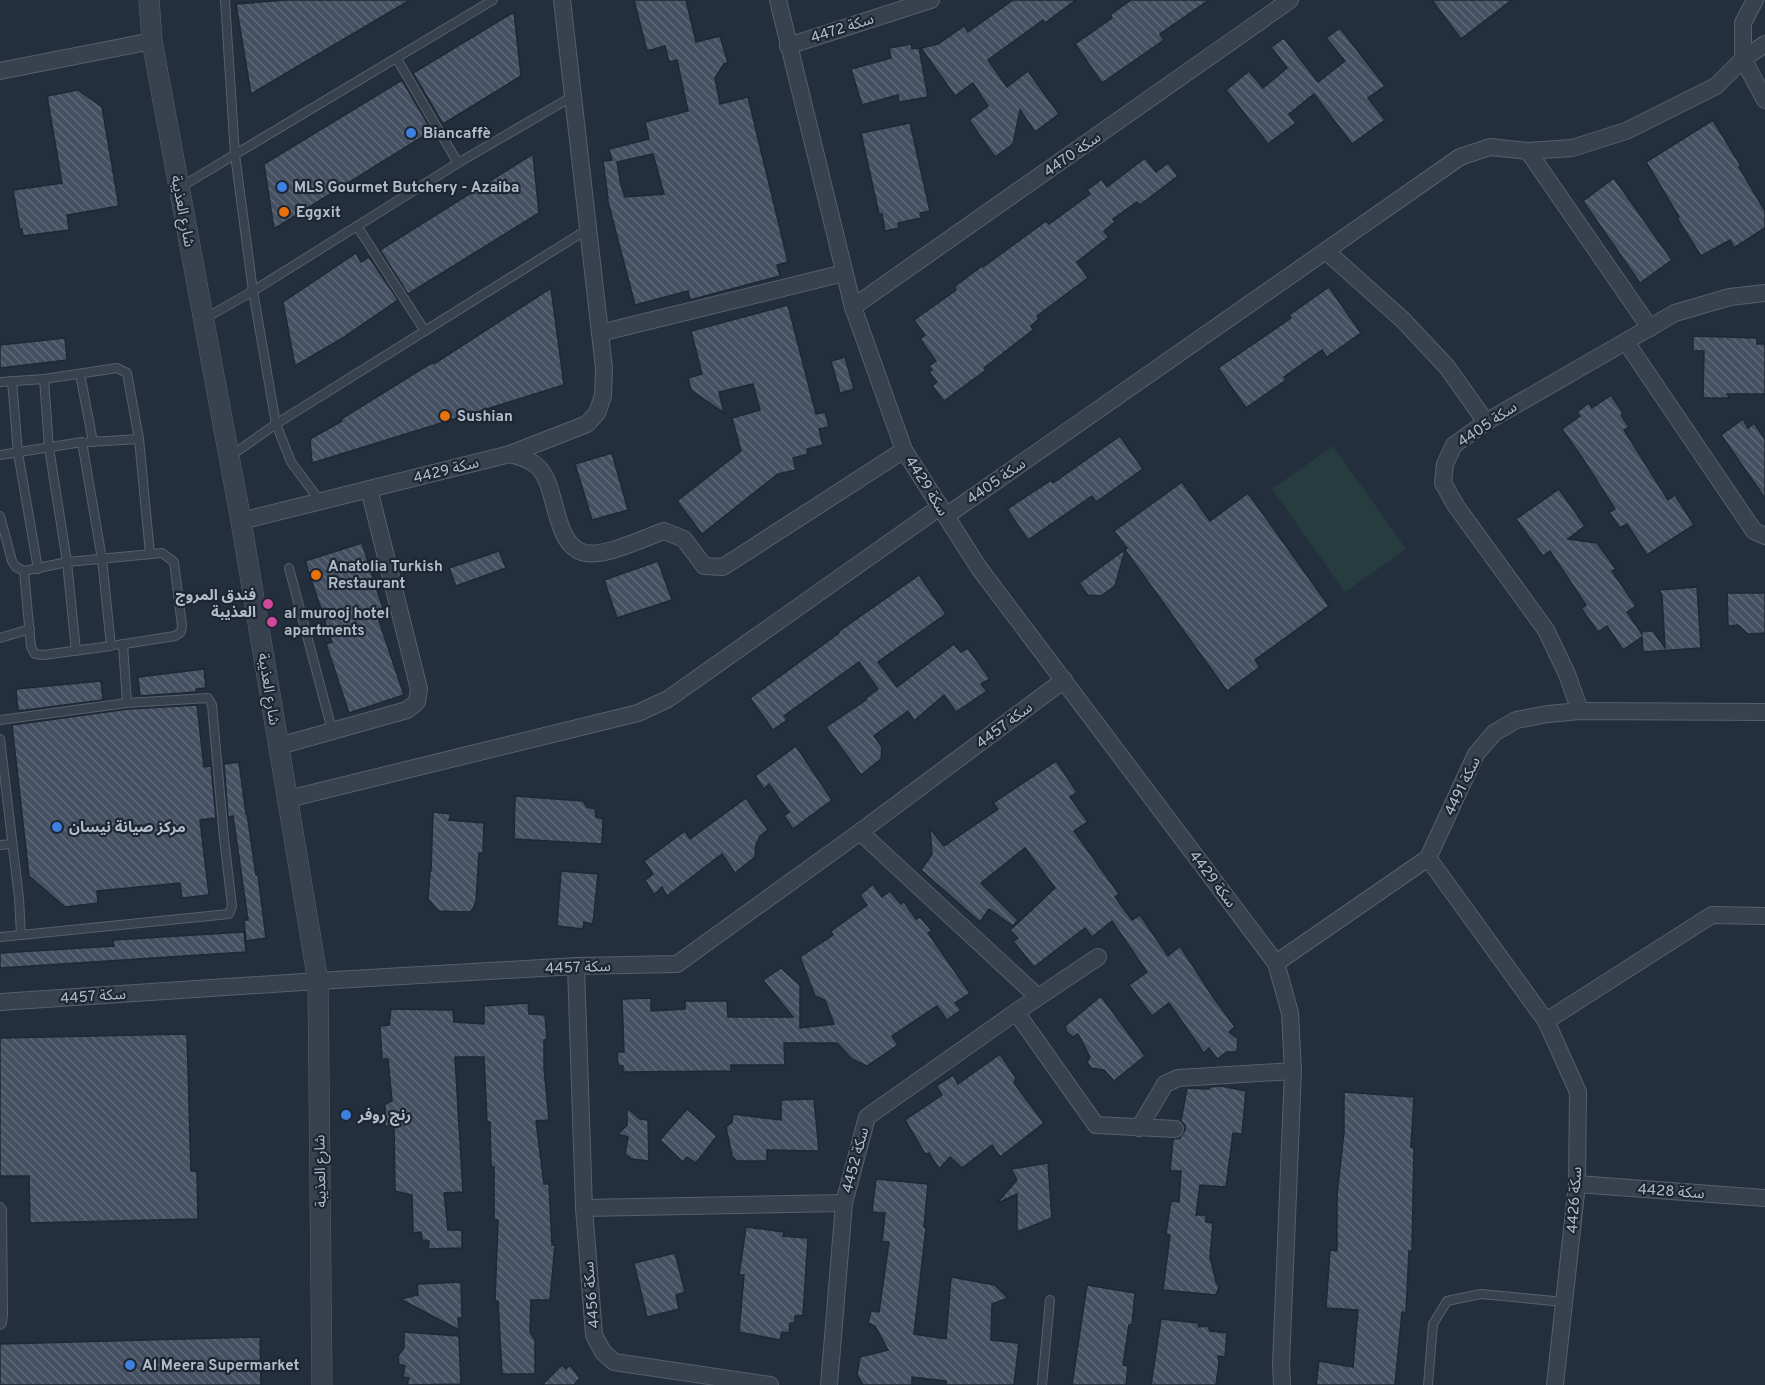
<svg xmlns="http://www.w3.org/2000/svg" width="1765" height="1385" viewBox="0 0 1765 1385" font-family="Overpass,'Noto Sans Arabic',sans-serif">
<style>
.pitch{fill:#263c3f}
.building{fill:url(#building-back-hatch);stroke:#1f2835;stroke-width:1.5;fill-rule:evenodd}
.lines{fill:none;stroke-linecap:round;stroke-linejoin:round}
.service-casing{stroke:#565f6c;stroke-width:10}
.minor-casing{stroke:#565f6c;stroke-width:18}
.tertiary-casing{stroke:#565f6c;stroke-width:21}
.service{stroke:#38414e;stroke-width:8}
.minor{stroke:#38414e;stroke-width:16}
.tertiary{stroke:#38414e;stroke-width:20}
.shop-dot{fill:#3f7fe0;stroke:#1d2633;stroke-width:2}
.food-dot{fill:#e8710a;stroke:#1d2633;stroke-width:2}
.hotel-dot{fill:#d1479c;stroke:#1d2633;stroke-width:2}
.labels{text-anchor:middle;stroke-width:4.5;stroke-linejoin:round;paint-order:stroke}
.street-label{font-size:15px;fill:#b4bcc9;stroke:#1d2633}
.poi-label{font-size:15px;font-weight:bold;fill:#b4bcc9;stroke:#1d2633;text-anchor:start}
</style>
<defs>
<pattern id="building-back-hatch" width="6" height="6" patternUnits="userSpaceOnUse" patternTransform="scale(1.5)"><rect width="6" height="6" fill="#455162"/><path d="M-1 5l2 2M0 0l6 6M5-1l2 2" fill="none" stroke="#5d6877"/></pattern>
</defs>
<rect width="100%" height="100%" fill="#242f3e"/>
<polygon class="pitch" points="1333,446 1406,549 1345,592 1272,489"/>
<g class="building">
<polygon points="286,0 410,0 251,94 236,4"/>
<path d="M634 0H686L696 42 720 36 728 63 724 64 715 78 720 104 748 97 788 262 777 265 780 276 690 300 688 291 635 305 607 198H608L603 161 612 160 609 149 649 139 645 122 688 111 677 60 669 62 665 46 647 51ZM653 154 664 194 625 197 621 185 617 162Z"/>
<polygon points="1013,0 1076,0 1045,23 1043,20 988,60 1007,87 1028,71 1059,114 1035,132 1020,110 1013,144 995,157 969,120 988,106 973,83 955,96 921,48 938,44 964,26 968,32"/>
<polygon points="1131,0 1209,0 1160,34 1164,40 1102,83 1075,44 1112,18 1110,15"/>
<polygon points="1432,0 1512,0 1461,39"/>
<polygon points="514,12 521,76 443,124 413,73"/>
<polygon points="1340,28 1385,86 1368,98 1385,120 1352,144 1314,94 1289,114 1296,123 1268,144 1226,90 1249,71 1263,88 1287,68 1271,47 1284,38 1318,82 1345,61 1326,38"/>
<polygon points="911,44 912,49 919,48 928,97 899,102 898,95 862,105 851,69 891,58 889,48"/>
<polygon points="402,80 432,131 274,229 264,164"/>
<polygon points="78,90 102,107 119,206 67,215 69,230 23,236 22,229 20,230 13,190 62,183 47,96"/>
<polygon points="1713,120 1741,166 1739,167 1765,211 1765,228 1734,248 1730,240 1701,256 1677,218 1679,217 1646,162"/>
<polygon points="910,123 930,211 920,213 921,218 898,223 899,228 885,231 882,214 879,214 861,133"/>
<polygon points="533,154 539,213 408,294 380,250"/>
<polygon points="1145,158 1156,172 1168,163 1178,176 1140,205 1137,202 1113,219 1115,222 1104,231 1109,237 1077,262 1088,278 1037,316 1039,319 1031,326 1033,330 984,368 986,370 944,401 932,386 937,382 929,372 932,370 929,366 936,361 920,339 925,335 914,320 956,290 954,287 982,266 983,267 1046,221 1049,224 1090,194 1087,190 1102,179 1107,187"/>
<polygon points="1614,178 1672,260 1640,283 1583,201"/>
<polygon points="356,253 361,262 369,257 398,300 341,339 295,366 283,302"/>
<polygon points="1329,287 1361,333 1327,357 1322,350 1284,377 1286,380 1246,408 1218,368 1291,318 1289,315"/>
<polygon points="551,288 564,385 312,463 310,439 342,421 341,419 433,362 434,364"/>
<polygon points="788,305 816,414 825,412 829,427 819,429 823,445 807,449 808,454 793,458 796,470 778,474 702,534 677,501 741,451 732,418 760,410 753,384 719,392 724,413 691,390 688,378 702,374 691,331"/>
<polygon points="1693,336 1757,338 1757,344 1765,344 1765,394 1727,394 1730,398 1703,398 1704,351 1693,351"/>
<polygon points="65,338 67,360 0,368 0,345"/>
<polygon points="845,357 854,389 840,393 831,361"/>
<polygon points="1611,395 1623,413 1621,415 1629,427 1624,430 1668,500 1675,495 1694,525 1647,555 1627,524 1620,528 1609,512 1615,509 1583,459 1562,429 1580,416 1577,412 1589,403 1592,408"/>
<polygon points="1743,419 1748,428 1754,423 1765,439 1765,498 1721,435"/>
<polygon points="1120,436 1143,469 1096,502 1092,496 1028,540 1007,509 1051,480 1053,483"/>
<polygon points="612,453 628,510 592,520 575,464"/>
<polygon points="1182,482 1210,521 1248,493 1329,606 1255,660 1260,667 1227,691 1125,550 1115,586 1101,596 1088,595 1079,583 1127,548 1114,531"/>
<polygon points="1559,489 1585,526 1568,539 1597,543 1616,569 1612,571 1636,606 1627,612 1642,634 1642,631 1653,631 1665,648 1662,595 1659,590 1697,587 1701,648 1643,652 1642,637 1623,650 1607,626 1598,632 1581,608 1586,605 1550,551 1543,556 1516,519"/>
<polygon points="362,543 384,612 377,615 404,695 349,713 326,644 332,642 305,561"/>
<polygon points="499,551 506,568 456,586 449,568"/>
<polygon points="658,561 672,600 617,618 604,580"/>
<polygon points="919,575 946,614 878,662 897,687 954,644 961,652 968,648 990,679 981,684 987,691 956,712 944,695 914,721 908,711 874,736 882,747 881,759 861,775 826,727 866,700 865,699 878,689 859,662 784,716 787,720 773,730 750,698 839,633 838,632"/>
<polygon points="1727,593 1765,593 1765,633 1748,634 1738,625 1728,626"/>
<polygon points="204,669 206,688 196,689 196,692 140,696 138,677"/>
<polygon points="101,681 103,700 18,711 16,689"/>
<polygon points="197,705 204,767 211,766 216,818 200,820 209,895 182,898 180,883 97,891 98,903 65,907 29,876 12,725 128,709"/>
<polygon points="796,746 832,800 793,829 784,816 789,812 769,784 764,789 755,776"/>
<polygon points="1056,761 1077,792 1070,797 1088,822 1074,831 1119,894 1115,897 1132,920 1140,915 1168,956 1180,946 1211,994 1235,1027 1229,1032 1238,1039 1237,1052 1227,1052 1217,1059 1209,1048 1204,1053 1169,1003 1152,1016 1129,985 1147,972 1112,921 1092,937 1085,928 1034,967 1013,941 1018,938 1010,930 1055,888 1025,848 981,883 1018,920 1013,926 989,909 980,922 921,870 932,854 930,829 944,846 998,809 993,803"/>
<polygon points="239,762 246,814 247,814 256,875 258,875 266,938 246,941 244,920 248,920 233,816 228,817 224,764"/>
<polygon points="515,796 583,801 587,807 595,809 596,817 603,819 602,844 514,839"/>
<polygon points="746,798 768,830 760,836 756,845 755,857 735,873 722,854 667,896 662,887 654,895 645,880 653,874 644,861 685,831 690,839"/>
<polygon points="433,812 451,814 449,820 484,823 483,853 479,853 476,901 473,909 469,912 438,911 428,899 430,871 431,871"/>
<polygon points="561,871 598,874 593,924 584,922 583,929 557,926"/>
<polygon points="873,884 882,897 890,891 901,904 904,902 916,919 920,917 932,931 928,933 970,993 955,1003 961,1010 947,1020 937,1006 892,1036 898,1045 867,1066 852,1059 837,1043 784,1043 785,1065 731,1065 731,1071 623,1072 623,1066 618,1065 617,1052 624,1052 622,999 651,998 651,1011 685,1009 685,1001 727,1001 728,1017 793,1017 763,980 781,968 800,985 800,1028 834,1024 825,1000 815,996 800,957 833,935 831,931 867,905 860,895"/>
<polygon points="244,932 246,952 0,968 0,953 114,946 113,940"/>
<polygon points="1101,996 1145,1056 1114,1081 1104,1070 1091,1068 1087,1062 1090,1057 1078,1034 1073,1037 1067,1032 1065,1026"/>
<polygon points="528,1003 529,1014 545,1015 547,1039 544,1040 544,1068 549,1120 536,1121 544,1184 549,1184 552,1245 555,1245 550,1300 531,1300 530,1332 535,1340 535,1374 502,1374 498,1301 495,1301 498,1220 494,1220 494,1167 491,1167 490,1122 487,1122 484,1057 455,1057 463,1192 444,1193 448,1230 462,1230 462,1248 428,1249 429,1241 422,1240 421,1232 413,1233 412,1195 395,1191 394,1126 385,1126 385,1104 392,1101 388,1059 382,1059 380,1026 389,1025 391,1009 453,1010 454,1022 484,1024 484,1006"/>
<polygon points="187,1034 191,1171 197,1171 198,1219 30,1223 29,1176 0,1176 0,1038"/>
<polygon points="1000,1054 1016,1078 1014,1083 1044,1123 1000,1157 992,1145 962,1168 950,1157 939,1169 929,1153 925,1154 905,1120 942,1095 936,1086 953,1075 958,1084"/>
<polygon points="1221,1086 1246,1091 1242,1134 1233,1133 1226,1187 1200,1185 1196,1215 1206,1215 1206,1222 1213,1223 1210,1257 1216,1282 1219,1287 1216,1295 1163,1290 1170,1235 1166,1234 1171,1201 1179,1202 1181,1171 1170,1171 1173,1139 1180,1138 1185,1130 1185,1125 1181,1121 1187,1088 1209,1089 1210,1087"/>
<polygon points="1344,1092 1414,1097 1411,1147 1414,1148 1412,1251 1409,1251 1406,1313 1402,1312 1395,1385 1316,1385 1319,1361 1353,1367 1358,1310 1326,1308 1330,1250 1337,1251 1337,1195 1344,1132"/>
<polygon points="814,1099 819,1151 767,1150 767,1161 737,1161 732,1156 726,1127 732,1122 733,1114 781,1120 781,1100"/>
<polygon points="627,1108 640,1119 648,1120 649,1161 632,1159 625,1154 628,1137 618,1134 627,1125"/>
<polygon points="687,1109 717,1136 696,1163 687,1157 683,1162 660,1140"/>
<polygon points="1048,1163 1052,1218 1017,1232 1017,1194 996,1204 1017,1180 1011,1169"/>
<polygon points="876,1179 928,1184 924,1227 926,1228 914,1334 946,1339 951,1277 995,1285 1008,1298 992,1304 991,1340 1019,1343 1014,1385 946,1385 946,1381 912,1377 912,1385 863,1385 857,1375 860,1357 888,1350 875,1326 868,1323 871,1311 879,1312 889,1242 882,1242 885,1213 872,1212"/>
<polygon points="746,1227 784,1232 783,1236 808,1238 803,1315 795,1316 795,1323 790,1323 789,1333 782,1332 780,1340 739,1332 744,1275 739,1275"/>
<polygon points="675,1253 685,1292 676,1295 679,1309 647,1317 634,1263"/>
<polygon points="461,1282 462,1318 458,1318 459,1330 400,1299 418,1295 417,1284"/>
<polygon points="1087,1285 1135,1293 1132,1325 1129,1325 1123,1365 1128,1366 1126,1385 1072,1385"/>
<polygon points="1161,1319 1198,1323 1199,1327 1208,1326 1210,1331 1227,1333 1225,1357 1218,1356 1219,1363 1216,1385 1151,1385"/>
<polygon points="404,1332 459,1336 461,1384 407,1385 409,1378 403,1377 405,1366 399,1364 398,1356 404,1348"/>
<polygon points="260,1337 261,1385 0,1385 0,1344"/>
<polygon points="562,1365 566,1369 570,1365 580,1378 574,1385 542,1385"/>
</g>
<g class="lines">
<defs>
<g id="service">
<polyline points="225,0 235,155 253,291 276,424 291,462 320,501"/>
<polyline points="397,59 458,163"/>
<polyline points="179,188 493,0"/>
<polyline points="357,226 425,331"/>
<polyline points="204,319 253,291 458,163 573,96"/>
<polyline points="80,374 93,442"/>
<polyline points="44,379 49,448 67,562 76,651"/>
<polyline points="12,381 18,453 38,569"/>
<polyline points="0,382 44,379 117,368 127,373 139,439 150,554"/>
<polyline points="89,442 139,439"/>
<polyline points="0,455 82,442 102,559 111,646 43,655 35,654 31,647 24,571"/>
<polyline points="229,457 276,424 588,229"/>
<polyline points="0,516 12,561 16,567 24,571 67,562 162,553 174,562 182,626 181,632 175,636 118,645"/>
<polyline points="289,568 332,730"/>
<polyline points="0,638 30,629"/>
<polyline points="0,720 127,703"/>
<polyline points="0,739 19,898 21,935 0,937"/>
<polyline points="0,845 12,844"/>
<polyline points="21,935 229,914 232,906 224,838 212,705 208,698 127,703 123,644"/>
<polyline points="0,1207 2,1210 3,1315 2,1323 0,1325"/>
<polyline points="1042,1385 1050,1300"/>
<polyline points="1428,1385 1433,1324 1447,1301 1481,1294 1564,1302"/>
</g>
<g id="minor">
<polyline points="778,0 853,307 904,450 979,568 1276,963 1290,1013 1293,1071 1281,1364 1282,1385"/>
<polyline points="1755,0 1743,23 1743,59 1765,100"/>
<polyline points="788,46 931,0"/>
<polyline points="0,71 152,41"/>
<polyline points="1528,151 1650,328"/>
<polyline points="1326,251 1403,320 1447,367 1486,422"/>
<polyline points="853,307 1290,0"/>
<polyline points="600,333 844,273"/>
<polyline points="1626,342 1754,531 1765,536"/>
<polyline points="510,454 587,424 597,413 603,396 604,368 562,0"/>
<polyline points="946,516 1460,157 1490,147 1528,151 1572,148 1626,131 1716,86 1743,59 1765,44"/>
<path d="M241 521 510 454C520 457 530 459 538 467 559 488 552 545 585 553 605 557 644 538 664 531L684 539 704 566 723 567 904 450"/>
<polyline points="1580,711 1567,674 1546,630 1456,506 1443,483 1445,464 1454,445 1486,422 1675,313 1730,297 1765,293"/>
<polyline points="279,746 407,710 417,702 419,689 369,489"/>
<polyline points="288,799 638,713 668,699 940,507"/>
<polyline points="860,832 1038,997"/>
<polyline points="1428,858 1546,1021 1578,1092 1577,1184 1555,1385"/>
<polyline points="1276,963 1428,858 1476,754 1494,733 1516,720 1548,714 1580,711 1765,712"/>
<polyline points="576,966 584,1208 594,1335 603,1352 614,1362 770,1385"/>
<polyline points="0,1002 318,981 576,966 677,964 860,832 1064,680"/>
<polyline points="1016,1012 1096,1125 1175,1129"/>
<polyline points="1546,1021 1712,915 1765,916"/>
<polyline points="1139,1128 1165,1084 1178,1078 1293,1071"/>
<polyline points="1577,1184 1765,1198"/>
<polyline points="584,1208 844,1203"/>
<polyline points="829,1385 844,1203 867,1117 1016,1012 1098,957"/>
</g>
<polyline id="tertiary" points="149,0 152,41 241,521 318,981 322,1385"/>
</defs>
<use href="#service" class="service-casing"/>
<use href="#minor" class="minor-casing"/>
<use href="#tertiary" class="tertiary-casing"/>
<use href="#service" class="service"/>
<use href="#minor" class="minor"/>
<use href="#tertiary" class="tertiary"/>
</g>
<g class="shop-dot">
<circle cx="411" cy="133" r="6"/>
<circle cx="282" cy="187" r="6"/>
<circle cx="57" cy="827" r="6"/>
<circle cx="346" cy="1115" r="6"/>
<circle cx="130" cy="1365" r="6"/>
</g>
<g class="food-dot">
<circle cx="284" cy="212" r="6"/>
<circle cx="445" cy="416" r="6"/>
<circle cx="316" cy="575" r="6"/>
</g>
<g class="hotel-dot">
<circle cx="268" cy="604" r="6"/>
<circle cx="272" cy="622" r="6"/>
</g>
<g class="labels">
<g class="street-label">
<text transform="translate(842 28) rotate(-18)" y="5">سكة 4472</text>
<text transform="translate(1072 154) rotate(-35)" y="5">سكة 4470</text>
<text transform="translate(183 211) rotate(79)" y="5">شارع العذيبة</text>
<text transform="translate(1487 424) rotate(-34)" y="5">سكة 4405</text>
<text transform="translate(446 470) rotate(-14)" y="5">سكة 4429</text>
<text transform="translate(996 481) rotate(-35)" y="5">سكة 4405</text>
<text transform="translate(927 486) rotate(58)" y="5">سكة 4429</text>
<text transform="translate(269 689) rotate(81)" y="5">شارع العذيبة</text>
<text transform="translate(1004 725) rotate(-37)" y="5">سكة 4457</text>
<text transform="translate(1462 786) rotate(-64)" y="5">سكة 4491</text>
<text transform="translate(1213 879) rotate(53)" y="5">سكة 4429</text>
<text transform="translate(578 967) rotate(-2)" y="5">سكة 4457</text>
<text transform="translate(93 996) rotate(-4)" y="5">سكة 4457</text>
<text transform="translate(855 1160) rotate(-75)" y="5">سكة 4452</text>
<text transform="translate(320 1171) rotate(-91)" y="5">شارع العذيبة</text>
<text transform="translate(1671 1191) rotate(4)" y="5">سكة 4428</text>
<text transform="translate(1574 1200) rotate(-86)" y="5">سكة 4426</text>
<text transform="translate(591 1295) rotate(-95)" y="5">سكة 4456</text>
</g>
<g class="poi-label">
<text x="423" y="138">Biancaffè</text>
<text x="294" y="192">MLS Gourmet Butchery - Azaiba</text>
<text x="296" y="217">Eggxit</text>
<text x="457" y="421">Sushian</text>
<text x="328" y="571">Anatolia Turkish<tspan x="328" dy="17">Restaurant</tspan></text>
<text x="256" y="600" text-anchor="end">فندق المروج<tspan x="256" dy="17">العذيبة</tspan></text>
<text x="284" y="618">al murooj hotel<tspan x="284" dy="17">apartments</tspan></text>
<text x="69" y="832">مركز صيانة نيسان</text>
<text x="358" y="1120">رنج روفر</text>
<text x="142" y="1370">Al Meera Supermarket</text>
</g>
</g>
</svg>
